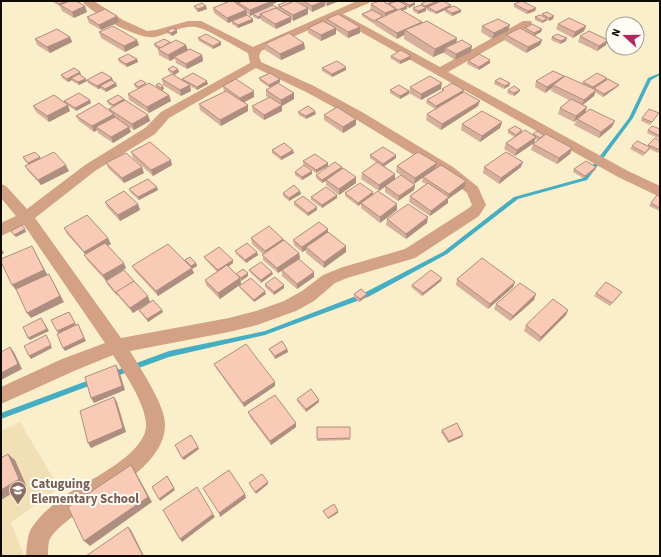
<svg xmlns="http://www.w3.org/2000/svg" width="661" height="557" viewBox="0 0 661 557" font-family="'Source Sans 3',sans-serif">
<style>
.built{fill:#f1e0b5}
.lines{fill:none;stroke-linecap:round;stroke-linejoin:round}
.stream{fill:#45aec2;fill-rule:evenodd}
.street{fill:#d3a184;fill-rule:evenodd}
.wall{fill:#d6af9d}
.shaded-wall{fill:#ae8e80}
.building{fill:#f9cbb7;stroke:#ae8e80}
.labels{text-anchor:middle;stroke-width:4;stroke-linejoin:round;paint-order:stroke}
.near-education-label{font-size:13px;font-weight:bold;fill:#785e54;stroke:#fefcf4;text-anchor:start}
</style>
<rect width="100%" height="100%" fill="#fbeeca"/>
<polygon class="built" points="20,422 59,488 11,522 24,556 1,556 1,431"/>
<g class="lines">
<g class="stream">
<polygon points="660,73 660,75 651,80 633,118 587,180 518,199 447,254 368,297 265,335 169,357 114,377 112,376 111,374 112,372 169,351 265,331 364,293 443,252 514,197 583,178 629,118 648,78"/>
<polygon points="92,379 94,380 95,382 94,384 1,419 1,413"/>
</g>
<path class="street" d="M82 1H94L123 20 147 31 156 30 188 21H201L253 47 357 1H370L369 3 343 14 440 67 523 21H531L532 23 531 25 448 72 628 171 660 186V197L618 177 336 18 261 51 259 56 261 62 314 86 362 112 453 167 478 187 486 205 479 216 415 258 347 278 335 283 314 301 296 311 257 325 229 332 130 351C140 368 165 405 165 424 166 468 97 497 67 521 61 526 52 533 49 541 48 545 48 551 48 556H26C27 547 27 537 31 529 39 516 51 506 63 497 85 482 149 454 146 423 144 401 125 374 113 355L74 371 1 404V387L62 359 105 343 24 225 1 236V223L16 216 1 198V184L6 186 27 209 85 165 145 128 161 112 250 63 248 53C238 48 206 28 196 27 182 25 168 34 155 37 138 40 92 14 82 1ZM256 68 306 92 354 118 443 173 467 193 472 205 469 208 405 249 343 267 323 275 302 291 284 301 256 311 229 318 121 338 35 218 95 171 155 134 169 118Z"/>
</g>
<g class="wall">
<polygon points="51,1 68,1 68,2 87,12 74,18 62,11 60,6"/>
<polygon points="229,1 279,1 273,4 273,5 278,8 278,5 292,2 300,4 300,2 298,1 339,1 327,6 325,4 325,6 312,12 308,9 308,14 293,21 291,19 291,22 276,29 261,20 261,18 258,19 253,17 253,14 250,16 247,13 247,15 253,19 253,22 238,28 232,24 232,22 228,23 214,13 213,8"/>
<polygon points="378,1 399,1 400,2 400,1 413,1 415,3 415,5 409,8 407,7 407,9 402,10 422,23 456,43 472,46 471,52 455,60 444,53 445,52 433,57 404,39 404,35 397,39 375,25 375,23 374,24 362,16 362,14 370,10 371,4"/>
<polygon points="440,1 451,5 450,7 461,12 452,16 445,12 445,10 436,14 427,10 427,8 426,9 426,11 418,14 413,11 413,8 421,5 421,4"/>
<polygon points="514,4 536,8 535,11 527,14 514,7"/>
<polygon points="194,6 207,9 198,12 195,9"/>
<polygon points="542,14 553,19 549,21 547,20 546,21 542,23 535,20 535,17 542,16"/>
<polygon points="87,17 119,22 101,30 89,23"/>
<polygon points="327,19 360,27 360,33 348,38 336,30 336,34 321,41 308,33 308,28 327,23"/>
<polygon points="558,24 586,26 584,31 573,38 556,29"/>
<polygon points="482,26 508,31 492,39 481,32"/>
<polygon points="525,28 542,29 541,32 534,35 542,40 540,45 526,53 504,40 506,35 524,30"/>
<polygon points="167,31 177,33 172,36 167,33"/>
<polygon points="99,32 137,40 139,45 125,52 101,38"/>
<polygon points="580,36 606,45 597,51 578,42"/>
<polygon points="70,37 72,42 50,53 37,45 35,39"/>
<polygon points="552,37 566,41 560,44 551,40"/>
<polygon points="198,38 221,45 213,49 199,41"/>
<polygon points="170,42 186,45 188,50 202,55 203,61 187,69 176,63 175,58 170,61 159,55 158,49 155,47 154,44"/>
<polygon points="304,43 305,49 281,60 265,50 265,44"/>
<polygon points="391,56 411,56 411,59 400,64 390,58"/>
<polygon points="118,59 137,59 138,62 127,67 119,62"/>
<polygon points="490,60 490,63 479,70 467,64 468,61"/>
<polygon points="322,68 346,70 332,77 322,71"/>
<polygon points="168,69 178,69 179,72 174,75 169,72"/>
<polygon points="80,72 81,75 87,81 79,85 72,81 72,80 68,82 62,78 61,75"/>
<polygon points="563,77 582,84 583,82 607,78 606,80 619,85 617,87 603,97 595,92 594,96 583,105 587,107 585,113 578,118 612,127 599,138 574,125 577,120 574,122 558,114 560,108 569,100 551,91 552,88 545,93 535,87 536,81"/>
<polygon points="112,78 113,81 117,86 106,92 101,89 101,88 98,89 88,83 87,80"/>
<polygon points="259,78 280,82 270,88 260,81"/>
<polygon points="162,79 182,80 182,79 208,84 197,90 190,86 191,91 181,96 163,85"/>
<polygon points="495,81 510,83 509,86 504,89 494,84"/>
<polygon points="134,84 147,84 156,87 156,85 164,89 162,90 169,95 171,101 149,113 129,100 128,94 138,89 135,87"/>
<polygon points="223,86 254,97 243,102 248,111 221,126 200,110 199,104 224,92"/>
<polygon points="410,87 441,89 421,100 409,93"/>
<polygon points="442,89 464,90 463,92 478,106 441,130 426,120 427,114 435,109 426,103 427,100 442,92"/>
<polygon points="266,90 294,99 282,106 282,111 264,120 253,112 252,106 269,98 266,96"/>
<polygon points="390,90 409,91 409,94 400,99 390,93"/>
<polygon points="508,90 520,90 519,92 514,96 507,93"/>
<polygon points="124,99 125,100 148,115 150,121 134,130 129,127 131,132 113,143 98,133 97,130 94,132 79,121 76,116 110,111 109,109 113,107 108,104 107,101"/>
<polygon points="90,100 91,103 76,111 66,104 64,101"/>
<polygon points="33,106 70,111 49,122 36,112"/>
<polygon points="298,112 316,114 306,119 299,115"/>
<polygon points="659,113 650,125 641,121 642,118"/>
<polygon points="324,115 356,119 356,125 343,133 324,120"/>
<polygon points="502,122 500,128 480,142 461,130 462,124"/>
<polygon points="660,129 660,139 647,133 648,130"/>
<polygon points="508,130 522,130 521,133 533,135 533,134 544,135 572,148 570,154 557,164 531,150 533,144 538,140 535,139 534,143 515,156 504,149 506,143 514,137 508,133"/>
<polygon points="660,141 660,151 658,153 650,149 643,156 630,149 632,146 648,146 648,145"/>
<polygon points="272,150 294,153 281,160 272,153"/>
<polygon points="131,152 172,165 153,176 133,158"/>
<polygon points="370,155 396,155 396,158 384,166 395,174 395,180 415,185 414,190 398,201 385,192 385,186 379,191 361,179 362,173 377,163 370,158"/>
<polygon points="23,157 40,157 41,158 69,171 41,185 28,171 25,166 28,164 24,160"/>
<polygon points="303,161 328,166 316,173 303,164"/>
<polygon points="106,163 144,173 124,183 108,168"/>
<polygon points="437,163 436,168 465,187 448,199 448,203 430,216 409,202 410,196 426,184 422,182 423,177 414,184 396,172 397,166"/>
<polygon points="484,167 521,167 499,184 483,173"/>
<polygon points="596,167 595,170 583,178 573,172 574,169"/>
<polygon points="342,169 356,177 356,183 339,195 326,185 326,181 322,183 316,178 316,175"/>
<polygon points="312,171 312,174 302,180 295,175 295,172"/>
<polygon points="129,189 158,190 139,200 130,192"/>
<polygon points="300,191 301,194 289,201 283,196 283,193"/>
<polygon points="345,193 373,194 397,210 380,223 361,208 361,204 358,206 345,196"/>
<polygon points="311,197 337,198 322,208 311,200"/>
<polygon points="660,197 660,211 649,206 651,203"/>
<polygon points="105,202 138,204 140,210 120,221 107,207"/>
<polygon points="294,202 317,207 317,210 308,216 294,205"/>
<polygon points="387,219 427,223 406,239 386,225"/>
<polygon points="64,228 111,244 108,245 126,268 106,281 87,260 85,254 67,234"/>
<polygon points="328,229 328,232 346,246 346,252 324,268 306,253 306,250 302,252 294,245 293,240"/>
<polygon points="251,238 283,239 284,240 299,253 300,258 299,259 314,272 314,277 297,289 282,276 282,271 278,273 263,260 263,254 252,244"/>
<polygon points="235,251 258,255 246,263 236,254"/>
<polygon points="204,257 233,263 228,267 237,275 236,274 248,273 248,276 241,281 241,280 241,284 220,299 206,285 205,280 217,272 205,259"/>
<polygon points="185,260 196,263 197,266 192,269 194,273 158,296 135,271 132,266 186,261"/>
<polygon points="249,270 273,274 261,283 250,272"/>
<polygon points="457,279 515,282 513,287 488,309 456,285"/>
<polygon points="106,281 150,302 133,313 119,297 118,295 117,296 107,284"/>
<polygon points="441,281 422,296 411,287 412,285"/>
<polygon points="265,284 284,285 284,288 274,295 265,287"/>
<polygon points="239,286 266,294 254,302 240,288"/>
<polygon points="596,293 620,295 610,306 594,296"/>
<polygon points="354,294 367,294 367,296 359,302 354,297"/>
<polygon points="534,300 510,321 494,309 496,304"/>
<polygon points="139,310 162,310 163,312 148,322 140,312"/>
<polygon points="568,310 566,315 539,342 524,331 526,325"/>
<polygon points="269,349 287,349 288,352 275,359 270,351"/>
<polygon points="214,364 275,386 244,407 216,368"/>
<polygon points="297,399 319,402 306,412 297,401"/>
<polygon points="248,412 296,423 296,427 271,445 250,417"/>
<polygon points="317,427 350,427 350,440 317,441"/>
<polygon points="442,430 463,435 462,437 448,443 441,432"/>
</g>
<g class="shaded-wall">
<polygon points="65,1 68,1 68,3 60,5 60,6 59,4"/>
<polygon points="237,1 250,1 238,3 239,5 237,6"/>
<polygon points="272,1 279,1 273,4 273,6 250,16 250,10"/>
<polygon points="325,1 325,6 312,12 312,6"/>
<polygon points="327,1 339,1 327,6"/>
<polygon points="438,1 440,1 440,3 428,7 426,9 426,11 418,14 418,11 425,8 425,6"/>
<polygon points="415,3 415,5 409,8 409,5"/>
<polygon points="451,5 450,8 445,9 445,10 436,14 436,12"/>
<polygon points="85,6 87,12 74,18 72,12"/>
<polygon points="206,6 207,9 198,12 198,9"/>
<polygon points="407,6 407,9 397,12 398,10"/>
<polygon points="308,8 308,14 293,21 293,15"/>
<polygon points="536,8 535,11 527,14 528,11"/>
<polygon points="396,9 396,14 385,19 385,13"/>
<polygon points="246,10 247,15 228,23 227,18"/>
<polygon points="461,10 461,12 452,16 452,13"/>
<polygon points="261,15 261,18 258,19 258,17"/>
<polygon points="117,16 119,22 101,30 99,25"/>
<polygon points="554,16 553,19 549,21 549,18"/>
<polygon points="291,17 291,22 276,29 275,24"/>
<polygon points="547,18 546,21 542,23 543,21"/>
<polygon points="253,19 253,22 238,28 238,25"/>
<polygon points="422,22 421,28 405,30 404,35 397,39 397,33"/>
<polygon points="510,25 508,31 492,39 494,33"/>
<polygon points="586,26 584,31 573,38 575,32"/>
<polygon points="360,27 360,33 348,38 348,32"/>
<polygon points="336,28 336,34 321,41 321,35"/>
<polygon points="542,29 541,32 534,36 534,33"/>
<polygon points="177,30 177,33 172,36 171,33"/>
<polygon points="70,37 72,42 50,53 47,47"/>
<polygon points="457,38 456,46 445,48 445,52 433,57 435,49"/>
<polygon points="567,38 566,41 560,44 561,41"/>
<polygon points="137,40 139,45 125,52 124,46"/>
<polygon points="542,40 540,45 526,53 528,47"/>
<polygon points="608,40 606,45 597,51 599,46"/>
<polygon points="221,42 221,45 213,49 213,46"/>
<polygon points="304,43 305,49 281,60 280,54"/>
<polygon points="186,45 188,51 170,61 168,55"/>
<polygon points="472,46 471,52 455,60 456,54"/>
<polygon points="202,55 203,61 187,69 186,64"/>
<polygon points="411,56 411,59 400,64 400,61"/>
<polygon points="137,59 138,62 127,67 126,64"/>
<polygon points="490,60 490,63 479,70 479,67"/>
<polygon points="346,67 346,70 332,77 332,74"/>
<polygon points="178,69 179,72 174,75 173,72"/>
<polygon points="80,72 81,75 73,79 71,78 72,80 68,82 67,79"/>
<polygon points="564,76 562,81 553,85 552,88 545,93 547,87"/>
<polygon points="112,78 113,81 100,86 101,88 98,89 97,86"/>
<polygon points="607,78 606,80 591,90 593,87"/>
<polygon points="86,79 87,81 79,85 78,82"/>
<polygon points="280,79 280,82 270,88 269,85"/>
<polygon points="207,81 208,84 197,90 197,87"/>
<polygon points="116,83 117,86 106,92 105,89"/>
<polygon points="442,83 441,89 421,100 421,94"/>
<polygon points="510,83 509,86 504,89 505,86"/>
<polygon points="190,85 191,91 181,96 180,90"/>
<polygon points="619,85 617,87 603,97 604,94"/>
<polygon points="163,86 164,89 161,91 161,88"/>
<polygon points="464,90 463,93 436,109 436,106"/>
<polygon points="520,90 519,92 514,96 514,93"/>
<polygon points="596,90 594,96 581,106 584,100"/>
<polygon points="254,91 254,97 241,104 240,98"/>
<polygon points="409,91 409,94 400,99 400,96"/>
<polygon points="294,93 294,99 282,106 282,111 264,120 264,115 281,105 281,100"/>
<polygon points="169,95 171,101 149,113 147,107"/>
<polygon points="124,99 125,102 114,108 113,105"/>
<polygon points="90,100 91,103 76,111 75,108"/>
<polygon points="480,101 478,106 441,130 442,124"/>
<polygon points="68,105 70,111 49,122 47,116"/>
<polygon points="248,105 248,111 221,126 220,120"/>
<polygon points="587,107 585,113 574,122 576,116"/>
<polygon points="315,111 316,114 306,119 306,116"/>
<polygon points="114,114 116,120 96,127 97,130 94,132 92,126"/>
<polygon points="148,115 150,121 134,130 132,124"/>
<polygon points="356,119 356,125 343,133 343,127"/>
<polygon points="615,121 612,127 599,138 601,132"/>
<polygon points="502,122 500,128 480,142 482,136"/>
<polygon points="129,127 131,132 113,143 111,137"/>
<polygon points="522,130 521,133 515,137 516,135"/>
<polygon points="536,137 534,143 515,156 517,150"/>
<polygon points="572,148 570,154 557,164 559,158"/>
<polygon points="293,150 294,153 281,160 281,157"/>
<polygon points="396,155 396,158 383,167 383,164"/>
<polygon points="40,157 41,160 29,166 28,163"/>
<polygon points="171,160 172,165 153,176 151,170"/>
<polygon points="523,162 521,167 499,184 501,178"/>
<polygon points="328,163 328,166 316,173 316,170"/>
<polygon points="437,163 435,169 414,184 415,178"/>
<polygon points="66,165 69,171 41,185 38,180"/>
<polygon points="142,167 144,173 124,183 122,178"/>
<polygon points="342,167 342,170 326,180 326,181 322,183 322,180"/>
<polygon points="596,167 595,170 583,178 585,176"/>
<polygon points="312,171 312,174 302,180 302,177"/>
<polygon points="395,174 395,180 379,191 379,185"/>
<polygon points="356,177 356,183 339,195 339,189"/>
<polygon points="466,181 465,187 448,199 448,203 430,216 431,211 448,197 449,194"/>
<polygon points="415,185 414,190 398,201 399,196"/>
<polygon points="157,187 158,190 139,200 138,197"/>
<polygon points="300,191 301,194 289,201 289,198"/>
<polygon points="373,192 373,195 358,206 358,203"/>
<polygon points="337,195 337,198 322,208 322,205"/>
<polygon points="138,204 140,210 120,221 118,215"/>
<polygon points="397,204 397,210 380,223 380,217"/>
<polygon points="317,207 317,210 308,216 308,213"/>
<polygon points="428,217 427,223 406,239 406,234"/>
<polygon points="25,229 26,232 16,237 14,235"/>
<polygon points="328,229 328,235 306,247 306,250 302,252 302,247"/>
<polygon points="108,238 111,244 87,257 84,252"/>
<polygon points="283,239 284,244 265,256 265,251"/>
<polygon points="32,246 48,276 16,290 12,285"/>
<polygon points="346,246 346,252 324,268 324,262"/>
<polygon points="1,248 4,253 1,255"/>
<polygon points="257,252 258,255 246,263 245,260"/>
<polygon points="299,253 300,258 278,273 277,268"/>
<polygon points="233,260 233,263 219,273 218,270"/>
<polygon points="124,263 126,268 106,281 103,275"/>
<polygon points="196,263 197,266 192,269 194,273 158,296 156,291 192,268 191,266"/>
<polygon points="272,272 273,274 261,283 261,280"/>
<polygon points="314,272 314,277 297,289 297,284"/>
<polygon points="248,273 248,276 241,281 241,278"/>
<polygon points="49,274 64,302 31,318 27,313"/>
<polygon points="240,278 241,284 220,299 218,293"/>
<polygon points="442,278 441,281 422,296 423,293"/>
<polygon points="515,282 513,287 488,309 490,304"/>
<polygon points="284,285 284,288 274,295 274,292"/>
<polygon points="265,291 266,294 254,302 254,300"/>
<polygon points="367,294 367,296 359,302 360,299"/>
<polygon points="536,294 534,300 510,321 513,316"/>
<polygon points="148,296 150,302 133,313 130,308"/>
<polygon points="162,310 163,312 148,322 147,319"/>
<polygon points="568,310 566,315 539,342 541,337"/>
<polygon points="69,312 76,325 59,334 57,331"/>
<polygon points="41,318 49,331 30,340 28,338"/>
<polygon points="78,324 86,341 65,351 63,348"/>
<polygon points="46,335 52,348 31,359 29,356"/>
<polygon points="10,347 14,352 22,369 1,380 1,373"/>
<polygon points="287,349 288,352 275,359 275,356"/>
<polygon points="116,365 119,370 125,390 94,403 91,398"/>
<polygon points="275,382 275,386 244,407 243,403"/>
<polygon points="114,397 117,402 126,432 91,448 88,443"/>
<polygon points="319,400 319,402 306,412 306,409"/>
<polygon points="296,423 296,427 271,445 270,441"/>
<polygon points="463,435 462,437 448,443 449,441"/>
<polygon points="198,447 199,449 184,460 182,458"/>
<polygon points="8,454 15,460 26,485 1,500 1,490"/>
<polygon points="131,465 135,471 152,502 90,546 84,541"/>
<polygon points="167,476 175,490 160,501 159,499"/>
<polygon points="268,482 268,484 256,494 255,492"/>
<polygon points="245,494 246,498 220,517 219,513"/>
<polygon points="338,511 338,513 328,519 328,518"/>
<polygon points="213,514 215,517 182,542 180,539"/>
<polygon points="128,527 131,530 144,556 143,556"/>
</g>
<g class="building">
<polygon points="54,1 65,1 59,4"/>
<polygon points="70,1 76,1 85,6 72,12 60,5"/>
<polygon points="230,1 233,1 246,10 227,18 213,8"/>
<polygon points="243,1 272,1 250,10 238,3"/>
<polygon points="288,1 290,1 292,2 281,7 278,5"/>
<polygon points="295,1 308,8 293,15 280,7"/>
<polygon points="303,1 324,1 312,6"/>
<polygon points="379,1 383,1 396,9 385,13 371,4"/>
<polygon points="383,1 394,1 387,4"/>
<polygon points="397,1 399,1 407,6 398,10 389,4"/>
<polygon points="402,1 413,1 415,3 409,5"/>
<polygon points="427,1 438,1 425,6 421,4"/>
<polygon points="441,1 443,1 451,5 436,12 428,7"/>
<polygon points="522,1 536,8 528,11 514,4"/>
<polygon points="202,3 206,6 198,9 194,6"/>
<polygon points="273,5 278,8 276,8 260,14 261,15 258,17 253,14"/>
<polygon points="421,5 426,8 418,11 413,8"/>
<polygon points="454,6 461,10 452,13 445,9"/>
<polygon points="276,8 291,17 275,24 260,14"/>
<polygon points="105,9 117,16 99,25 87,17"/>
<polygon points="400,9 422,22 397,33 376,20"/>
<polygon points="372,10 383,16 374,21 362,14"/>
<polygon points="547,12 554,16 549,18 542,14"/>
<polygon points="338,14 360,27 348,32 327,19"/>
<polygon points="247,15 253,19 238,25 232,21"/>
<polygon points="540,15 547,18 543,21 535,17"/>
<polygon points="569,18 586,26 575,32 558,24"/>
<polygon points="498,19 510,25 494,33 482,26"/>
<polygon points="323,21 336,28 321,35 308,28"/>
<polygon points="427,21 457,38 435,49 405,30"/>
<polygon points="532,24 542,29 534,33 525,28"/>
<polygon points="113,26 137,40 124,46 99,32"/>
<polygon points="172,28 177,30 171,33 167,31"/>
<polygon points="520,28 542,40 528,47 506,35"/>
<polygon points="57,29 70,37 47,47 35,39"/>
<polygon points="589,31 608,40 599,46 580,36"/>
<polygon points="289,33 304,43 280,54 265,44"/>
<polygon points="206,34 221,42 213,46 198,38"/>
<polygon points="557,34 567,38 561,41 552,37"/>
<polygon points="164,39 170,42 161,48 154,44"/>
<polygon points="176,40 186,45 168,55 158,49"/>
<polygon points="462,40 472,46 456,54 445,48"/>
<polygon points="190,49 202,55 186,64 174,57"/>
<polygon points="401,50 411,56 400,61 391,56"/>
<polygon points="128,54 137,59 126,64 118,59"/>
<polygon points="479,54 490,60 479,67 468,61"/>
<polygon points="337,61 346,67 332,74 322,68"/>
<polygon points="173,66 178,69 173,72 168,69"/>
<polygon points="74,68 80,72 67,79 61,75"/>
<polygon points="553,71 564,76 547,87 536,81"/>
<polygon points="102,72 112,78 97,86 87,80"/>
<polygon points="193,73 207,81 197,87 182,79"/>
<polygon points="270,73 280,79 269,85 259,78"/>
<polygon points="597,73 607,78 593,87 583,82"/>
<polygon points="79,74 86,79 78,82 71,78"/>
<polygon points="172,74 190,85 180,90 162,79"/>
<polygon points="430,76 442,83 421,94 410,87"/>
<polygon points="565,76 596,90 584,100 553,85"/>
<polygon points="500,78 510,83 505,86 495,81"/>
<polygon points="236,79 254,91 240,98 223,86"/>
<polygon points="608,79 619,85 604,94 594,88"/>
<polygon points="111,80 116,83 105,89 100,86"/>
<polygon points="141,80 146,83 139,87 134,84"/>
<polygon points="149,83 169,95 147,107 128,94"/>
<polygon points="159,83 163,86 161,88 156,85"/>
<polygon points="278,83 294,93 281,100 266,90"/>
<polygon points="452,83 464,90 436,106 427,100 444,90 442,89"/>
<polygon points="399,85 409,91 400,96 390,90"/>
<polygon points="514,86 520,90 514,93 508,90"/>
<polygon points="226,91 248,105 220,120 199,104"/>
<polygon points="464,92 480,101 442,124 427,114"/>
<polygon points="79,93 90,100 75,108 64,101"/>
<polygon points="54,95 68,105 47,116 33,106"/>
<polygon points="118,95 124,99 113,105 107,101"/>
<polygon points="270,97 282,105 264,115 252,106"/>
<polygon points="571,99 587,107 576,116 560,108"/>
<polygon points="125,100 148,115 132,124 109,109"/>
<polygon points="99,103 114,114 92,126 76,116"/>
<polygon points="308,106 315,111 306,116 298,112"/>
<polygon points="337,107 356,119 343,127 324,115"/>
<polygon points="590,109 615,121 601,132 577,119"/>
<polygon points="649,109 659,113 652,122 642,118"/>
<polygon points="482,111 502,122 482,136 462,124"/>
<polygon points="115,117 129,127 111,137 96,127"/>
<polygon points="515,126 522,130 516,135 508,130"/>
<polygon points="652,126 660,129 660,136 648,130"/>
<polygon points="525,130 536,137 517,150 506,143"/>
<polygon points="537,131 544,135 540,138 533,134"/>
<polygon points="546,134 572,148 559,158 533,144"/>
<polygon points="655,138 660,141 660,150 648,145"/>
<polygon points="637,141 650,147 645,153 632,146"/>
<polygon points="150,142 171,160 151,170 131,152"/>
<polygon points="284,143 293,150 281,157 272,150"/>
<polygon points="383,147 396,155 383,164 370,155"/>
<polygon points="35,152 40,157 28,163 23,157"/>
<polygon points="54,152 66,165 38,180 25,166"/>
<polygon points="418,152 437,163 415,178 397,166"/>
<polygon points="506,152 523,162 501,178 484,167"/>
<polygon points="126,153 142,167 122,178 106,163"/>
<polygon points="315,154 328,163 316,170 303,161"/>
<polygon points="586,161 596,167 585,176 574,169"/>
<polygon points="335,162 342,167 322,180 316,175"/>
<polygon points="377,162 395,174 379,185 362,173"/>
<polygon points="304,165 312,171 302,177 295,172"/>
<polygon points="441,165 466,181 449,194 423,177"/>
<polygon points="343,168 356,177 339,189 326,180"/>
<polygon points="401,175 415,185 399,196 385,186"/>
<polygon points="148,179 157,187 138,197 129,189"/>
<polygon points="360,183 373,192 358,203 345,193"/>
<polygon points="428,183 449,197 431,211 410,196"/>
<polygon points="294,185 300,191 289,198 283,193"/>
<polygon points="326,187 337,195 322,205 311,197"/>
<polygon points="124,191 138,204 118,215 105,202"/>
<polygon points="378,191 397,204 380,217 361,203"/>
<polygon points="657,195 660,197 660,208 651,203"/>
<polygon points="303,196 317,207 308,213 294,202"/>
<polygon points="408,204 428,217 406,234 387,219"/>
<polygon points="87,215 108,238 84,252 64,228"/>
<polygon points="319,222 328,229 302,247 293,240"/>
<polygon points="22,225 25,229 14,235 11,231"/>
<polygon points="269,226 283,239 265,251 251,238"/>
<polygon points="328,232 346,246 324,262 306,247"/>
<polygon points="284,240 299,253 277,268 262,255"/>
<polygon points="105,243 124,263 103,275 84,255"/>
<polygon points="247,243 257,252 245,260 235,251"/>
<polygon points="168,244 192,268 156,291 132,266"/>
<polygon points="32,246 44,270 12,285 1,262 1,259"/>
<polygon points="219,247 233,260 218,270 204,257"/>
<polygon points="190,257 196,263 191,266 185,260"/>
<polygon points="482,258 515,282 490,304 457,279"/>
<polygon points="299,259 314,272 297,284 282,270"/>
<polygon points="261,262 272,272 261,280 249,270"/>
<polygon points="227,265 240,278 218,293 205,280"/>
<polygon points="243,269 248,273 241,278 236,274"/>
<polygon points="124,270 134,281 116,293 106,281"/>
<polygon points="431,270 442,278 423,293 412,285"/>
<polygon points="49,274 60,296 27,313 16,289"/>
<polygon points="275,277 284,285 274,292 265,284"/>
<polygon points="251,278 265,291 254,300 239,286"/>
<polygon points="134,281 148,296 130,308 116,292"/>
<polygon points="606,282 622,292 612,303 596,293"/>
<polygon points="520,283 536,294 513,316 496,304"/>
<polygon points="361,289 367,294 360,299 354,294"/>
<polygon points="553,299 568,310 541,337 526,325"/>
<polygon points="153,300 162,310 147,319 139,310"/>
<polygon points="69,312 75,323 57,331 51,320"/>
<polygon points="41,318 47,329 28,338 23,327"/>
<polygon points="78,324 84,338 63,348 57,334"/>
<polygon points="46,335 51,345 29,356 24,346"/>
<polygon points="282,341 287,349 275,356 269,349"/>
<polygon points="246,344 275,382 243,403 214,364"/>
<polygon points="10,347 18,364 1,373 1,352"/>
<polygon points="116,365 122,386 91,398 85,377"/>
<polygon points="311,389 319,400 306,409 297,399"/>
<polygon points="275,395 296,423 270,441 248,412"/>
<polygon points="114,397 123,428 88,443 80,411"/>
<polygon points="457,423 463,435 449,441 442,430"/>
<polygon points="317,427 350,427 350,438 317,439"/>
<polygon points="191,435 198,447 182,458 175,445"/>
<polygon points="8,454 19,479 1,490 1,458"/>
<polygon points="131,465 148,497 84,541 68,507"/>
<polygon points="229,470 245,494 219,513 203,488"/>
<polygon points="262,474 268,482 255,492 249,483"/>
<polygon points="167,476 174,488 159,499 152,487"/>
<polygon points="197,487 213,514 180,539 163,510"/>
<polygon points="334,504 338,511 328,518 323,511"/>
<polygon points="128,527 143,556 86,556"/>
</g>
<defs>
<symbol id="school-pin" viewBox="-11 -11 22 30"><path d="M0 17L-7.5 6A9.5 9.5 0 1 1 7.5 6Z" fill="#8d6e63" stroke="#fefcf4"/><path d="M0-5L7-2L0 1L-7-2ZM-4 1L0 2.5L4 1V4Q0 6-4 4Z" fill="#fff"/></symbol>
</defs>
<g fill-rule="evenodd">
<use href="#school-pin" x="8" y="480" width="20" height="27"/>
</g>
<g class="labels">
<g class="near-education-label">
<text x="31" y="488">Catuguing<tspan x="31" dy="15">Elementary School</tspan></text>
</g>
</g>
<rect width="661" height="557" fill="none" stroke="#0f0b02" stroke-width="4"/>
<g transform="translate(625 36) rotate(291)"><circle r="19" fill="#fefcf4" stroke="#9e9c93"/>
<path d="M0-3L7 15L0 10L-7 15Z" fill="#b2255d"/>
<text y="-6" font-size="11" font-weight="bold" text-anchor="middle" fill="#0f0b02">N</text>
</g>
</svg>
